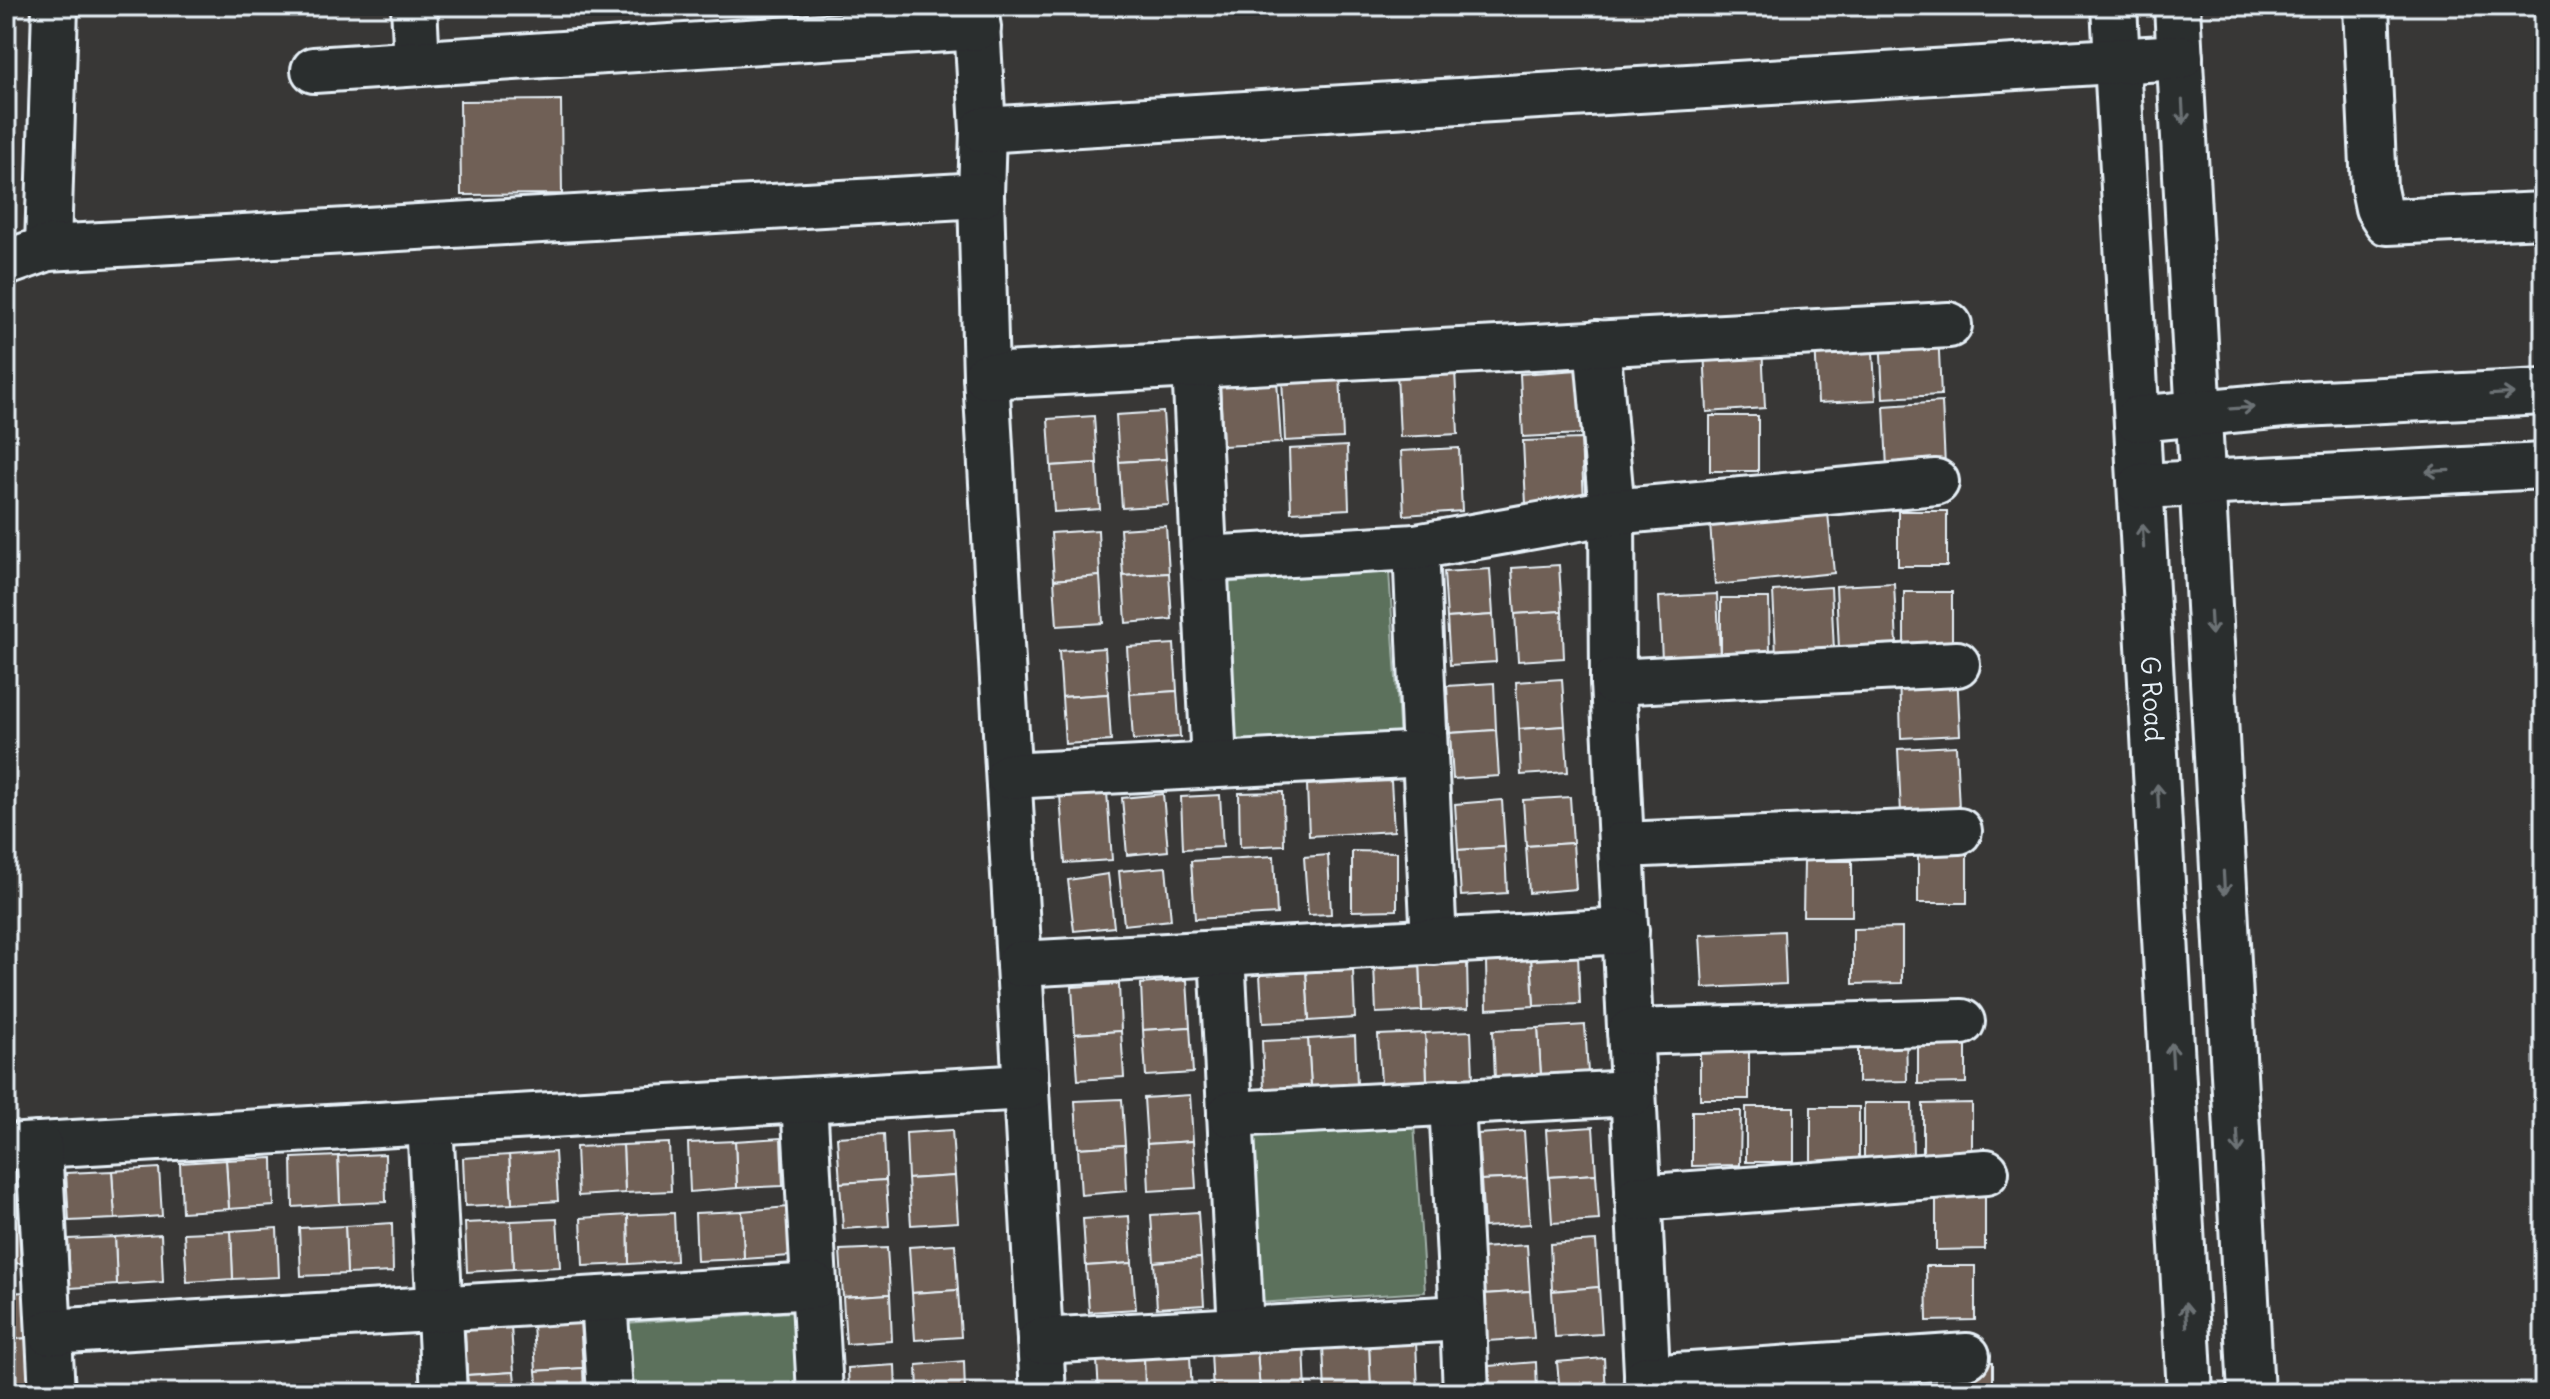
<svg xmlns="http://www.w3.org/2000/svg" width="2550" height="1399" viewBox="0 0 2550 1399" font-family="Delius,sans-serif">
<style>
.green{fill:#5b715c;stroke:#a2b1aa;stroke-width:2}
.building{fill:#6f6056;stroke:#e8f1f8;stroke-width:2}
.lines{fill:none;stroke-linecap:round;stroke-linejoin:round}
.minor-casing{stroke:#e8f1f8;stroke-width:50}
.minor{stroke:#2a2d2e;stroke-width:44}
.oneway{stroke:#6c7275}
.labels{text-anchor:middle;stroke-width:7;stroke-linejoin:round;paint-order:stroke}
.street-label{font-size:26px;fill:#e8f1f8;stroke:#2a2d2e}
</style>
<rect width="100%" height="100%" fill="#383736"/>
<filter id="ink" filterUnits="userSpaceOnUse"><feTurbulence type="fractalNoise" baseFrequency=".0125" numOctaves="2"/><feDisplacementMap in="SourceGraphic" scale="16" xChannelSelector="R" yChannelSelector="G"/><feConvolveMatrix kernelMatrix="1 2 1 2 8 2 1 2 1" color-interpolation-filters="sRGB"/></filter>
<g filter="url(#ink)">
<g class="green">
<polygon points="1389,571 1400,740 1232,752 1220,583"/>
<polygon points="1414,1123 1425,1292 1257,1303 1245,1134"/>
<polygon points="792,1312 797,1393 628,1393 624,1323"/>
</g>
<g class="building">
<polygon points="561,100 562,194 461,195 460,101"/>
<polygon points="1938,331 1941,395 1883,398 1880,334"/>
<polygon points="1872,336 1876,400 1818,403 1815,339"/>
<polygon points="1762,345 1765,408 1707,412 1704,348"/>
<polygon points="1455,370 1458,434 1400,437 1397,373"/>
<polygon points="1578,370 1581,434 1523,437 1520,374"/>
<polygon points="1340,374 1343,438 1285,441 1282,377"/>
<polygon points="1277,380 1281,443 1223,446 1220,383"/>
<polygon points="1942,402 1945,466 1887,469 1884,406"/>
<polygon points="1163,412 1166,459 1119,462 1116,415"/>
<polygon points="1094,416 1097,463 1051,466 1048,419"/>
<rect x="1710" y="416" width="48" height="55"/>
<polygon points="1581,439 1584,502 1526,505 1523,441"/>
<polygon points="1347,446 1349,509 1291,512 1289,449"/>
<polygon points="1459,448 1462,511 1404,515 1401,451"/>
<polygon points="1166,459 1169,505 1122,508 1119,462"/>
<polygon points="1097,463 1100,509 1054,512 1051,466"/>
<rect x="1898" y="511" width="49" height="55"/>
<polygon points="1828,513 1834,573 1715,585 1710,524"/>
<polygon points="1166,526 1169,573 1123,576 1120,529"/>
<polygon points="1098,530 1100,576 1054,580 1051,533"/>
<polygon points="1559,565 1562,611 1515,614 1512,568"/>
<polygon points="1490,569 1493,615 1447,618 1444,572"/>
<polygon points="1169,573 1172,619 1126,623 1123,576"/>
<polygon points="1100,576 1103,623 1057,626 1054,580"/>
<polygon points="1894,583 1897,646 1839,649 1836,586"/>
<polygon points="1831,587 1834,651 1776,654 1773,591"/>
<rect x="1904" y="592" width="48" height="55"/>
<polygon points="1717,594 1720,657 1662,660 1659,597"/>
<polygon points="1721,598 1769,598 1770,653 1721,653"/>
<polygon points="1562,611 1564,658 1518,661 1515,614"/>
<polygon points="1493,615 1496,662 1450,665 1447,618"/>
<polygon points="1174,644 1177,691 1130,694 1127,647"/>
<polygon points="1105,648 1108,694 1062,697 1059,651"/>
<polygon points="1957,671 1960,735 1901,738 1899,675"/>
<polygon points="1562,679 1565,726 1519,729 1516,682"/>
<polygon points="1494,683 1496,730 1450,733 1447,686"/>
<polygon points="1177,691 1180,737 1133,740 1130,694"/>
<polygon points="1108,694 1111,741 1065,744 1062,697"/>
<polygon points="1565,726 1568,772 1521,775 1519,729"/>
<polygon points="1496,730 1499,776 1453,779 1450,733"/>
<polygon points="1956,746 1959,809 1901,813 1898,749"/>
<polygon points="1391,781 1394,831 1309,836 1307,785"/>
<polygon points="1107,792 1112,860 1065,863 1060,795"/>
<polygon points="1283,792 1284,845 1240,847 1239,793"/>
<polygon points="1163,794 1168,851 1127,855 1122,798"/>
<polygon points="1220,795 1223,847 1183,849 1181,797"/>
<polygon points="1570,797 1573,843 1526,846 1523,800"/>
<polygon points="1502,800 1505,847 1458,850 1455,804"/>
<polygon points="1573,843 1576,889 1529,893 1526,846"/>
<polygon points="1505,847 1507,893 1461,896 1458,850"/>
<polygon points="1967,848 1967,903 1918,903 1918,849"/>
<polygon points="1352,851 1397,852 1397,910 1352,911"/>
<polygon points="1328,855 1331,914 1308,915 1304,857"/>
<polygon points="1274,856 1277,914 1195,919 1191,861"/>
<polygon points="1804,861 1852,861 1852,916 1803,916"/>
<polygon points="1166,867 1171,920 1124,925 1119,871"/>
<polygon points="1108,874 1114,927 1074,931 1068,880"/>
<polygon points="1902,928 1902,983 1853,984 1853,929"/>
<polygon points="1784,931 1786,984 1703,988 1700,935"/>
<polygon points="1578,955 1580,1004 1534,1006 1531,958"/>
<polygon points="1531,958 1534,1006 1487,1009 1486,961"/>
<polygon points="1467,960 1468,1009 1422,1011 1420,963"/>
<polygon points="1420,963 1422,1011 1376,1013 1374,965"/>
<polygon points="1353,970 1355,1018 1309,1021 1306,972"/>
<polygon points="1306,972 1309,1021 1263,1023 1260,975"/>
<polygon points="1187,980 1190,1027 1143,1030 1141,984"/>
<polygon points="1119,984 1121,1031 1075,1034 1072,987"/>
<polygon points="1585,1025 1588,1073 1541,1076 1538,1028"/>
<polygon points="1190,1027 1193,1073 1146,1076 1143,1030"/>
<polygon points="1858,1027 1906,1027 1907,1081 1858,1082"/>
<polygon points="1538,1028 1541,1076 1495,1079 1493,1030"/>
<polygon points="1918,1029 1966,1029 1966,1083 1918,1084"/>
<polygon points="1121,1031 1124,1077 1078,1080 1075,1034"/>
<polygon points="1471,1031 1473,1078 1427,1081 1425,1033"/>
<polygon points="1425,1033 1427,1081 1381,1084 1378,1035"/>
<polygon points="1355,1036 1357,1085 1311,1087 1308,1039"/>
<polygon points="1308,1039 1311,1087 1264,1089 1262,1041"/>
<rect x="1700" y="1044" width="49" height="55"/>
<polygon points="1190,1095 1193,1141 1147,1144 1144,1098"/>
<polygon points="1122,1099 1125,1145 1078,1148 1075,1101"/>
<polygon points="1864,1103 1912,1103 1913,1158 1864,1158"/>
<polygon points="1972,1103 1972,1158 1923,1159 1923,1104"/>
<rect x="1746" y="1107" width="48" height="55"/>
<polygon points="1811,1107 1859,1107 1859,1161 1811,1162"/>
<polygon points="1692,1111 1741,1111 1740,1165 1692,1166"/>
<polygon points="1593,1127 1596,1174 1549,1177 1546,1130"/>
<polygon points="952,1130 955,1176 908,1179 906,1133"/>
<polygon points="1524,1131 1527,1178 1481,1180 1478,1134"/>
<polygon points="884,1134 886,1180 840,1183 837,1137"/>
<polygon points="781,1138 783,1186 737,1188 735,1141"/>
<polygon points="735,1141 737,1188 690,1192 688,1143"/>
<polygon points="1193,1141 1196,1188 1149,1191 1147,1144"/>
<polygon points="669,1143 671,1191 625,1193 623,1145"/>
<polygon points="623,1145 625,1193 578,1196 576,1147"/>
<polygon points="1125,1145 1127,1191 1081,1195 1078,1148"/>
<polygon points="555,1152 558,1201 512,1204 509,1155"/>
<polygon points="385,1154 386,1202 340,1204 338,1156"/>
<polygon points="509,1155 512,1204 465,1206 463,1158"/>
<polygon points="338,1156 340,1204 293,1207 292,1158"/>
<polygon points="273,1158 274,1206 229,1209 226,1160"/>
<polygon points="226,1160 229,1209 182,1212 180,1163"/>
<polygon points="159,1168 162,1216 115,1219 112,1171"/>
<polygon points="6,1170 15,1170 18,1216 6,1217"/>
<polygon points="112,1171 115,1219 69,1221 66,1173"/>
<polygon points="1596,1174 1599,1220 1552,1223 1549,1177"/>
<polygon points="955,1176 958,1222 911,1225 908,1179"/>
<polygon points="1527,1178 1530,1224 1484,1227 1481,1180"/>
<polygon points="886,1180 889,1226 843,1229 840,1183"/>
<polygon points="1936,1195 1985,1195 1985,1249 1936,1250"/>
<polygon points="788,1207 790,1256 744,1259 742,1211"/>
<polygon points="742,1211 744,1259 697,1261 695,1213"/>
<polygon points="1198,1212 1201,1258 1154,1262 1151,1215"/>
<polygon points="674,1213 676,1261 629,1264 628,1215"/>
<polygon points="628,1215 629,1264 583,1266 581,1218"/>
<polygon points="18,1216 21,1263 6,1264 6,1217"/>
<polygon points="1129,1216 1132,1263 1086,1266 1083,1219"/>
<polygon points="557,1219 560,1267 513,1269 511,1221"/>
<polygon points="511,1221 513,1269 467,1272 465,1223"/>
<polygon points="392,1223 393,1272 347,1274 345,1226"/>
<polygon points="345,1226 347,1274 301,1276 299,1228"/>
<polygon points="277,1228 279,1277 233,1279 231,1231"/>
<polygon points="231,1231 233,1279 187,1282 184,1233"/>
<polygon points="161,1234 163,1282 117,1285 115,1237"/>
<polygon points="115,1237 117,1285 70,1288 68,1239"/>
<polygon points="1596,1241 1599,1287 1552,1291 1550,1244"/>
<polygon points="955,1244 958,1290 912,1293 909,1247"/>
<polygon points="1527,1245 1530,1291 1484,1294 1481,1248"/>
<polygon points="887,1248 890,1294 843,1297 840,1250"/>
<polygon points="1201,1258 1204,1305 1157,1308 1154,1262"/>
<polygon points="1132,1263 1136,1309 1089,1312 1086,1266"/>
<polygon points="1926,1266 1975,1266 1975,1320 1927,1321"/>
<polygon points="1599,1287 1602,1334 1555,1337 1552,1291"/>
<polygon points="958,1290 961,1337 915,1340 912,1293"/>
<polygon points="1530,1291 1534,1338 1487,1341 1484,1294"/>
<polygon points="26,1292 28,1338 6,1340 6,1293"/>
<polygon points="890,1294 892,1341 846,1344 843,1297"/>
<polygon points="580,1321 583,1368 536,1371 533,1325"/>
<polygon points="511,1326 514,1372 467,1375 465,1329"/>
<polygon points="28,1338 31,1385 6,1386 6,1340"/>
<polygon points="1416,1341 1418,1390 1371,1392 1369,1344"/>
<polygon points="1369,1344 1371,1392 1325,1393 1323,1346"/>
<polygon points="1304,1345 1306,1393 1260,1393 1257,1349"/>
<polygon points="1257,1349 1260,1393 1213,1393 1211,1351"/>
<polygon points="1190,1356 1192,1393 1145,1393 1144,1358"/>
<polygon points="1144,1358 1145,1393 1099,1393 1097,1360"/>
<polygon points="1604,1358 1606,1393 1560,1393 1557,1362"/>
<polygon points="964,1361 965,1393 918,1393 917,1365"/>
<polygon points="1536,1362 1537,1393 1490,1393 1489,1366"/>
<polygon points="1993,1362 1993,1393 1945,1393 1944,1363"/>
<rect x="1876" y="1364" width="48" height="29"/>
<polygon points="895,1365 896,1393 849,1393 848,1368"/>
<polygon points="583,1368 584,1393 538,1393 536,1371"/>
<polygon points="514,1372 516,1393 469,1393 467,1375"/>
<rect x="1766" y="1376" width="48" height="17"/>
</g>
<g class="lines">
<defs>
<g id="minor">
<polyline points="414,6 417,63"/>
<polyline points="976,6 983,130 981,195 986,376 1043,1393"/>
<path id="s1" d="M2114 6 2190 1393"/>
<polyline points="2177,6 2251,1393"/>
<polyline points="2366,6 2374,189 2378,208 2387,222 2544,215"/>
<polyline points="314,70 978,27"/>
<polyline points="983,130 2180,57"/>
<polyline points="48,248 55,6"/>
<polyline points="6,263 48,248 981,195"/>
<polyline points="1597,343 1612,512 1613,682 1648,1393"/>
<polyline points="1195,365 1214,765"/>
<polyline points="986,376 1949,325"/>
<polyline points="2137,419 2283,405 2544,392"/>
<polyline points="2141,486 2544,466"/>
<polyline points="1416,547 1425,754"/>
<polyline points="1204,559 1416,547 1612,512 1936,482"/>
<polyline points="1613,682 1957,664"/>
<polyline points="1009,776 1425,754 1434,942"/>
<polyline points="1621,845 1959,831"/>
<polyline points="1222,953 1241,1330"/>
<polyline points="1019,964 1626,931"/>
<polyline points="1630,1032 1962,1022"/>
<polyline points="804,1100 820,1393"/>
<polyline points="1452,1102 1463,1318"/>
<polyline points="1230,1114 1633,1093"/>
<polyline points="430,1122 444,1393"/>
<polyline points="39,1145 1026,1087"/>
<polyline points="6,1147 39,1145 52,1393"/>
<polyline points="1638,1198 1986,1172"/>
<polyline points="604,1299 610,1393"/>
<polyline points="49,1332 814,1286"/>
<polyline points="1040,1341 1463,1318 1466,1393"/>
<polyline points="1647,1378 1967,1356"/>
</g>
</defs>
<use href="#minor" class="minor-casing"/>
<use href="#minor" class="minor"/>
</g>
<defs><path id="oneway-shaft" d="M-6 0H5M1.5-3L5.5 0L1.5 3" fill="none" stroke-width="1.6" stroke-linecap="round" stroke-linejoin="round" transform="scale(2)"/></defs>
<g class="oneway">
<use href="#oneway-shaft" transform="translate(2183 112) rotate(87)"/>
<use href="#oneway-shaft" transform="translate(2502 394) rotate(-3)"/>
<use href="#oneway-shaft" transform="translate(2242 408) rotate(-4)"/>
<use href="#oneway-shaft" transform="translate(2438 471) rotate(177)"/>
<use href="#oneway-shaft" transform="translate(2143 536) rotate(-93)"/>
<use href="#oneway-shaft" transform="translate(2211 623) rotate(87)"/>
<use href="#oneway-shaft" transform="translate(2158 796) rotate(-93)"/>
<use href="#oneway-shaft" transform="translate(2224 883) rotate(87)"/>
<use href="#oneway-shaft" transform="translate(2172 1055) rotate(-93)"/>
<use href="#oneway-shaft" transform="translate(2238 1142) rotate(87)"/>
<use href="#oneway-shaft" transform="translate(2186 1315) rotate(-93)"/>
</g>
</g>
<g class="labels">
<g class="street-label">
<text dy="9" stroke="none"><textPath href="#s1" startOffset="694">G Road</textPath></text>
</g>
</g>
<rect width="2550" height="1399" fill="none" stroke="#2a2d2e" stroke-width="32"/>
<rect x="16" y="16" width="2518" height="1367" fill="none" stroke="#e8f1f8" stroke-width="3" filter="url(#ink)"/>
</svg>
